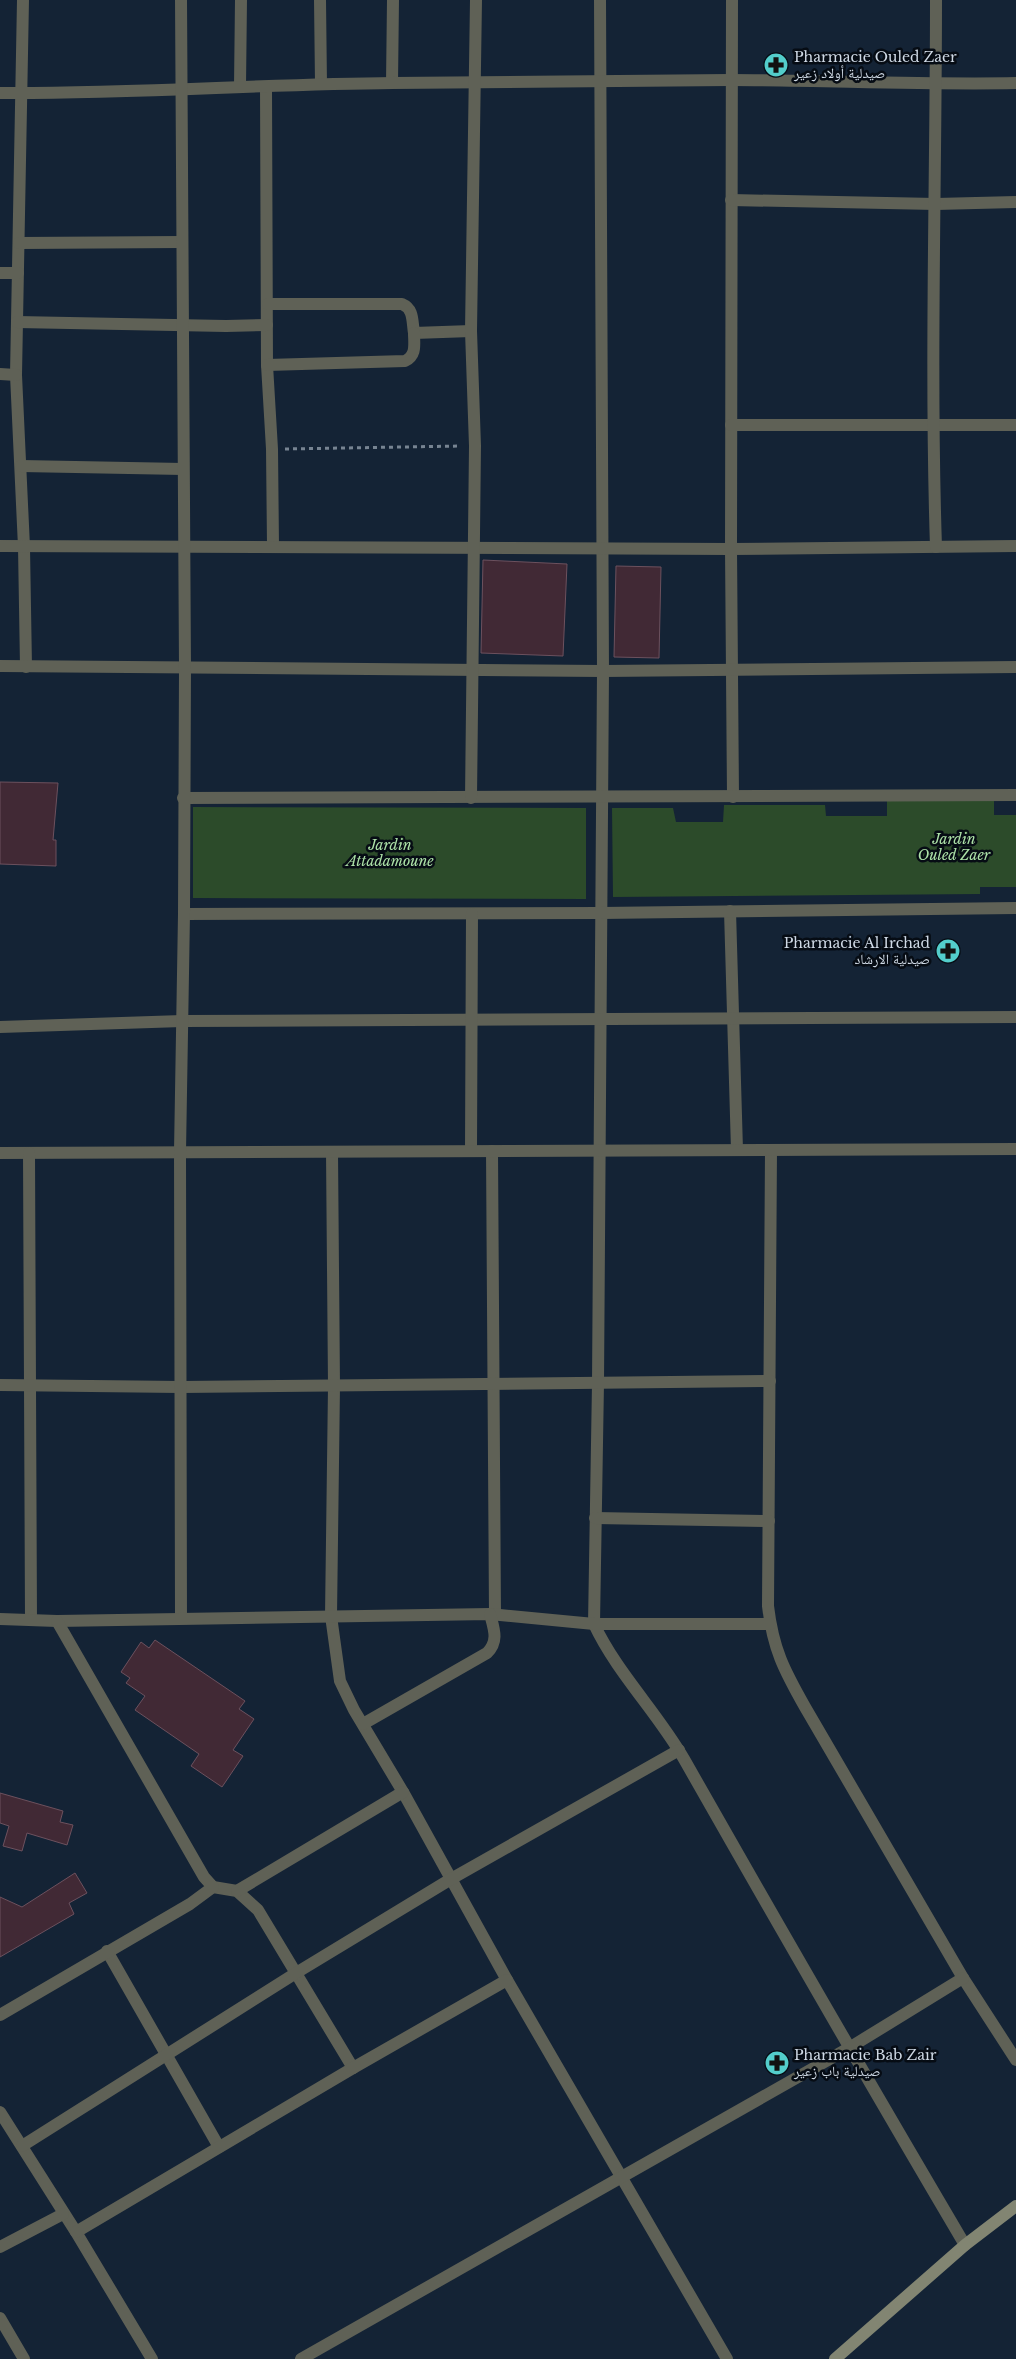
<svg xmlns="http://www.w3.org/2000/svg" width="1016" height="2359" viewBox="0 0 1016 2359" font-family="'Libre Baskerville','Noto Naskh Arabic',serif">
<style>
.green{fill:#2c4b2a}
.building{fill:#412935;stroke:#6c515e}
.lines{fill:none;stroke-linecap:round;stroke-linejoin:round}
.path{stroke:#778492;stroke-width:3;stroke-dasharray:4 4;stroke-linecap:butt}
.minor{stroke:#5f6156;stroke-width:12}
.secondary{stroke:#828572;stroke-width:12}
.labels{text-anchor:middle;stroke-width:5;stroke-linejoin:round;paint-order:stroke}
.poi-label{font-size:14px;fill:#cfd9e5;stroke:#060c14;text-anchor:start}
.park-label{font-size:14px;font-style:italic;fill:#ace1a7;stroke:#060c14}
</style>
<rect width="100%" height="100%" fill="#142335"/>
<g class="green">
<polygon points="887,801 994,801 994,815 1016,815 1016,887 980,887 980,894 613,897 612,808 673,808 676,822 723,822 724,805 825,805 826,816 887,816"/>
<polygon points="193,807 586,808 586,899 193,898"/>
</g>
<g class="building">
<polygon points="483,560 567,564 563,656 481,653"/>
<polygon points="616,566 661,567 659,658 614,657"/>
<polygon points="0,782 58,783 53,840 56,840 56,866 0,864"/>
<polygon points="155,1640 245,1701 239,1709 254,1719 233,1750 243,1756 222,1787 191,1766 199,1754 135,1710 145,1696 126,1683 130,1678 121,1672 141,1642 149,1648"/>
<polygon points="0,1793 63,1811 60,1822 73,1825 67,1845 27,1833 22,1851 3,1846 9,1826 0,1823"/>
<polygon points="75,1873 87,1893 69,1903 74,1914 0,1957 0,1897 22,1907"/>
</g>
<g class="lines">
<polyline class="path" points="285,449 461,446"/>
<g class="minor">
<polyline points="23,0 16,375 24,547 26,667"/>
<polyline points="320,0 321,84"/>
<path d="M600 0 603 671 598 1383 594 1624C617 1673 657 1712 684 1759 776 1921 870 2084 965 2245"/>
<polyline points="732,0 731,549 733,797"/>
<polyline points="392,83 393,0"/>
<polyline points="240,86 241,0"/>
<polyline points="266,87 267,365 272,449 273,546"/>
<path d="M0 93C131 94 262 84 393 83 505 83 618 80 730 80 825 80 921 85 1016 83"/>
<polyline points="731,200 936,204 1016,202"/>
<polyline points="19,243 182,242"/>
<polyline points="0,273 18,273"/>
<path d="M268 304H402C414 309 412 321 414 333L471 331"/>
<polyline points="17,322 226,326 267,325"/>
<path d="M267 365 405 361C417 355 414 344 414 333"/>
<polyline points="0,374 16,375"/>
<polyline points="731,425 1016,425"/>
<polyline points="21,466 183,469"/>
<polyline points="0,546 731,549 1016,546"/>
<path d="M936 547C930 365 936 182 936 0"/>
<polyline points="0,666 603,671 1016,667"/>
<polyline points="183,798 1016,795"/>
<polyline points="471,798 475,446 471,331 476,0"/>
<polyline points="730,911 737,1150"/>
<polyline points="184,914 601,913 1016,908"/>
<polyline points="0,1027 182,1021 1016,1017"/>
<path d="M771 1150 768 1606C773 1649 784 1670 805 1707L963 1978 1016 2060"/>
<polyline points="471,1151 472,914"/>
<polyline points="492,1151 495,1615"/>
<polyline points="332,1152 334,1386 331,1616 340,1681 354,1710 403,1792 507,1980 727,2359"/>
<polyline points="0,1153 1016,1149"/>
<polyline points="29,1153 31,1620"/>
<polyline points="0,1385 181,1387 770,1381"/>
<polyline points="595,1518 769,1521"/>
<polyline points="181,1618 180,1152 184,914 185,668 181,0"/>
<polyline points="0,1619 57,1621 490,1614 594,1624 770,1624"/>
<path d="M363 1724 487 1653C499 1641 494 1629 490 1614"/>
<polyline points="213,1887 237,1891 258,1910 353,2068"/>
<polyline points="237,1891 403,1792"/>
<polyline points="107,1951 219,2147"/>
<polyline points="0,2015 190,1904 213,1887 204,1877 57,1621"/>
<polyline points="0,2112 76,2232 152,2359"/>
<polyline points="22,2146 296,1973 451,1879 679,1750"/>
<polyline points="76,2232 353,2068 507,1980"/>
<polyline points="0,2247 63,2214"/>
<polyline points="0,2318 24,2359"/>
<polyline points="301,2359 849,2048 963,1978"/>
</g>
<polyline class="secondary" points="835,2359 965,2245 1016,2206"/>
</g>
<defs>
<symbol id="pharmacy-disc" viewBox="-11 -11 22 22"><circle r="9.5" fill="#53cdcb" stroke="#060c14"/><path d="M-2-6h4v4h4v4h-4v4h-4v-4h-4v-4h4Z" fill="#111"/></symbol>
</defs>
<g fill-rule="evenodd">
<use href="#pharmacy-disc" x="762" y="51" width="28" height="28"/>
<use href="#pharmacy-disc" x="934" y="937" width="28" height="28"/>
<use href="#pharmacy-disc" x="763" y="2049" width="28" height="28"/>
</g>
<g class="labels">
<g class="poi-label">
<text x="794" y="62">Pharmacie Ouled Zaer<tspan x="794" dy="16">صيدلية أولاد زعير</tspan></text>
<text x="930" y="948" text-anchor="end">Pharmacie Al Irchad<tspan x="930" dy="16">صيدلية الارشاد</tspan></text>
<text x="794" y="2060">Pharmacie Bab Zair<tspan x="794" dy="16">صيدلية باب زعير</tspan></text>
</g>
<g class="park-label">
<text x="954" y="844">Jardin<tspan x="954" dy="16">Ouled Zaer</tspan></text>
<text x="390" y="850">Jardin<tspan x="390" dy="16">Attadamoune</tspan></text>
</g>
</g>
</svg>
